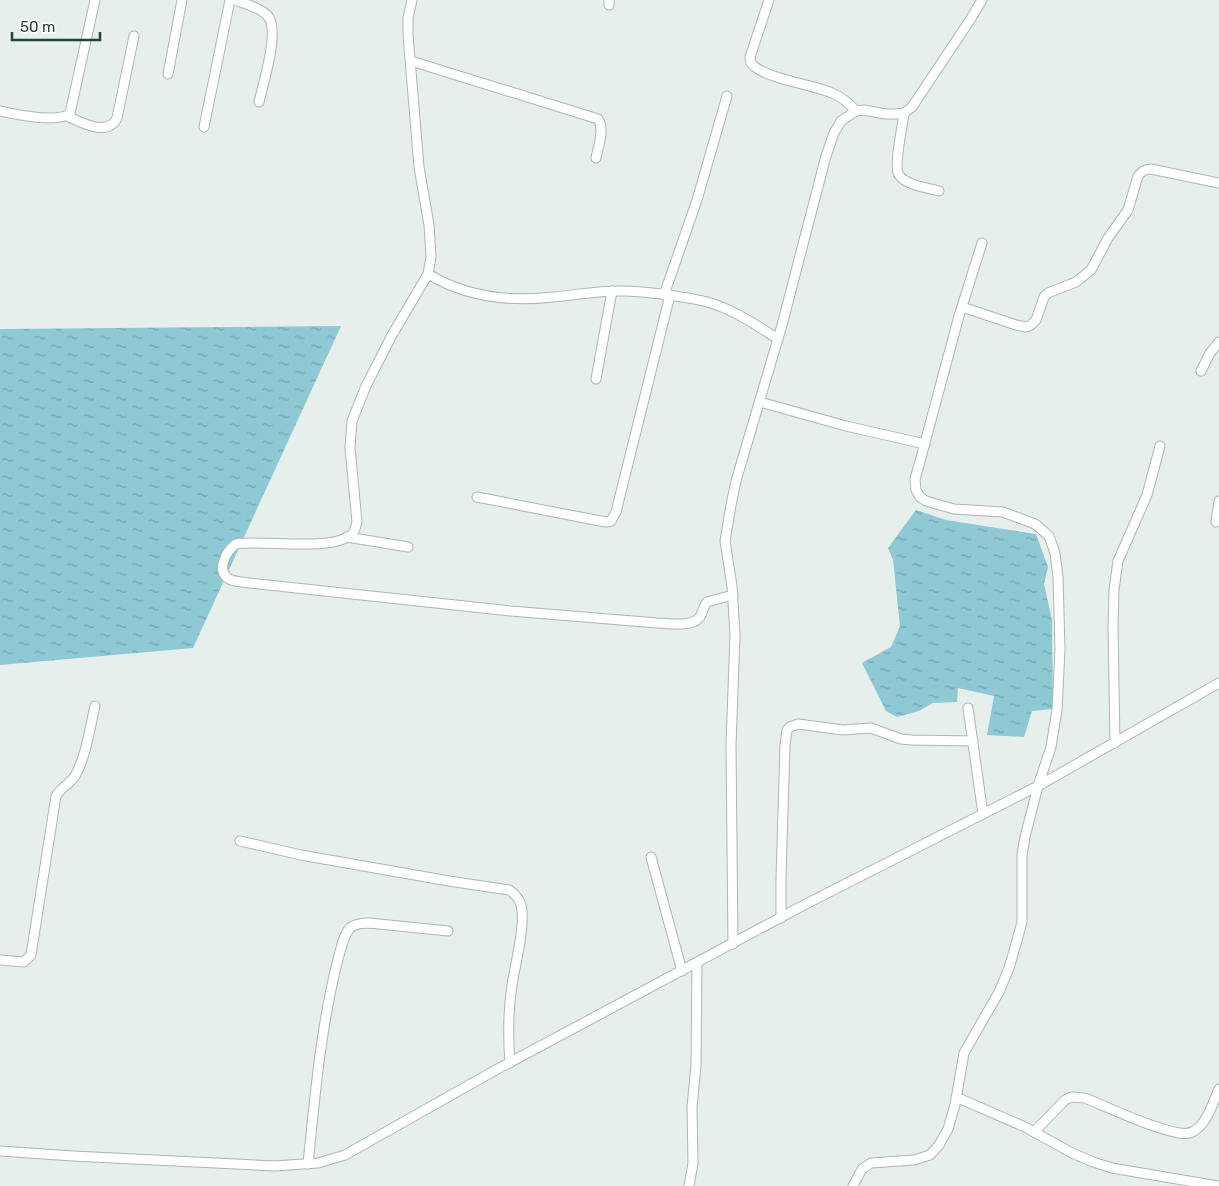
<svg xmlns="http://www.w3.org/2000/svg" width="1219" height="1186" viewBox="0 0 1219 1186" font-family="Rubik,sans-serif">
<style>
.water{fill:url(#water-ripples)}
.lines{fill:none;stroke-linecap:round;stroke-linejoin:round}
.minor-casing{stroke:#a8b8b2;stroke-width:11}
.minor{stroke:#fff;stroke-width:9}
</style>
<defs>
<pattern id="water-ripples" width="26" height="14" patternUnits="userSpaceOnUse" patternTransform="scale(1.25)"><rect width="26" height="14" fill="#8ec9d4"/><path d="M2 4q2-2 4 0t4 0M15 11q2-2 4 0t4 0" fill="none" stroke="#74a5ad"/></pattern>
</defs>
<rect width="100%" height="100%" fill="#e6efeb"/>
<g class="water">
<polygon points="341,326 193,648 0,665 0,329"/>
<polygon points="916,510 946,520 1036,534 1048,567 1044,584 1052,620 1053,709 1032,711 1024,737 987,735 994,696 958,688 957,702 933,703 919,711 897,717 886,711 862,663 891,647 900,626 893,560 888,548"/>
</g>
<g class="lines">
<defs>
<g id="minor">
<path d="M235 0C245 4 259 7 267 15 281 29 263 83 259 102"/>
<path d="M412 0 408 18V35L419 167 429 225 431 257 428 274 392 335 366 386 352 421 350 448 357 522C356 526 355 530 353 533 334 553 264 539 236 544 227 550 215 571 229 579 235 582 243 582 249 583L511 611 657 623C668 623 692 628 700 617 703 612 703 607 707 602L733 595"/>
<path d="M769 0 750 57C750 62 751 64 755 67 773 80 810 84 832 93 842 97 849 103 856 111"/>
<polyline points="609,5 609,0"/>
<path d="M411 61 598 119C605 129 598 147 596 158"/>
<polyline points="168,74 182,0"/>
<path d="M0 111C15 114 58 124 70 113L95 0"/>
<path d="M904 113C903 125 893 167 899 175 906 185 927 188 939 191"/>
<path d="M67 116C82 123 108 137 117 118L134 36"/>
<polyline points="204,127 230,0"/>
<path d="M428 274C466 297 510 302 553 297 577 295 600 290 625 291 637 291 650 293 663 294 678 297 693 298 707 302 733 309 756 325 778 339"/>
<polyline points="664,295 697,200 727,96"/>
<path d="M962 307 1016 325 1026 327 1031 325 1036 320 1044 297 1048 293 1076 282 1091 270 1108 238 1128 210 1138 176C1142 171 1145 169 1151 169L1219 183"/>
<polyline points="1201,371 1210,353 1219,342"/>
<polyline points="596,379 612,291"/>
<polyline points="760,402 846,426 925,444"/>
<polyline points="477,497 590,519 606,522 611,521 616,512 670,295"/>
<polyline points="1216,522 1219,501"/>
<polyline points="347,537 408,547"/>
<polyline points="968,708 983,814"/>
<polyline points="1115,743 1113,626 1114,590 1118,561 1147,495 1160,446"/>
<path d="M240 841 301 855 449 881 509 890C515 894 519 898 521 905 526 924 515 965 512 985 508 1011 508 1037 510 1063"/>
<polyline points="651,857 682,971"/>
<polyline points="781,918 781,878 785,745 787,730 790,727 798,724 843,730 871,728 901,739 912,740 973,741"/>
<polyline points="733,944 731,745 735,635 732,586 725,541 731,505 736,481 782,325 826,156 834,133 841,121 856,111 864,110 885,114 896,114 904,113 912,107 970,20 982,0"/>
<path d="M0 960 24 962 31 955 56 796C61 787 70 784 75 776 86 757 90 727 95 706"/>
<polyline points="956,1097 1025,1127 1072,1153 1093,1162 1112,1168 1218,1186"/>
<path d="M1034 1132 1065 1100 1071 1097 1085 1098C1114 1110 1149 1127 1179 1133 1184 1134 1189 1134 1194 1131 1207 1124 1213 1102 1219 1089"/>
<polyline points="0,1151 73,1156 274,1166 318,1163 345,1155 492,1072 802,906 1038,786 1219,683"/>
<path d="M308 1164C315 1095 321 1026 338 959 341 950 343 934 351 927 356 924 363 923 369 923L448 931"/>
<polyline points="689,1186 693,1163 692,1107 696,1065 697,963"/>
<polyline points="853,1186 862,1169 871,1163 914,1160 930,1155 939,1145 948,1129 955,1105 964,1053 999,992 1009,968 1016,944 1022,922 1022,855 1025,837 1038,786 1051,747 1057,710 1060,649 1058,577 1055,553 1049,536 1035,524 1003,512 954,509 926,501 920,497 916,490 915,479 919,465 959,316 982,243"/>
</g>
</defs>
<use href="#minor" class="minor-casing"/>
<use href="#minor" class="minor"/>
</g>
<path d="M12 32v8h88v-8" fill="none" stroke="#24423a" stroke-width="2.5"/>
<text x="20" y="32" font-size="15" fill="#24423a" stroke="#f7fbf9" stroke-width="4" paint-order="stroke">50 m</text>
</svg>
